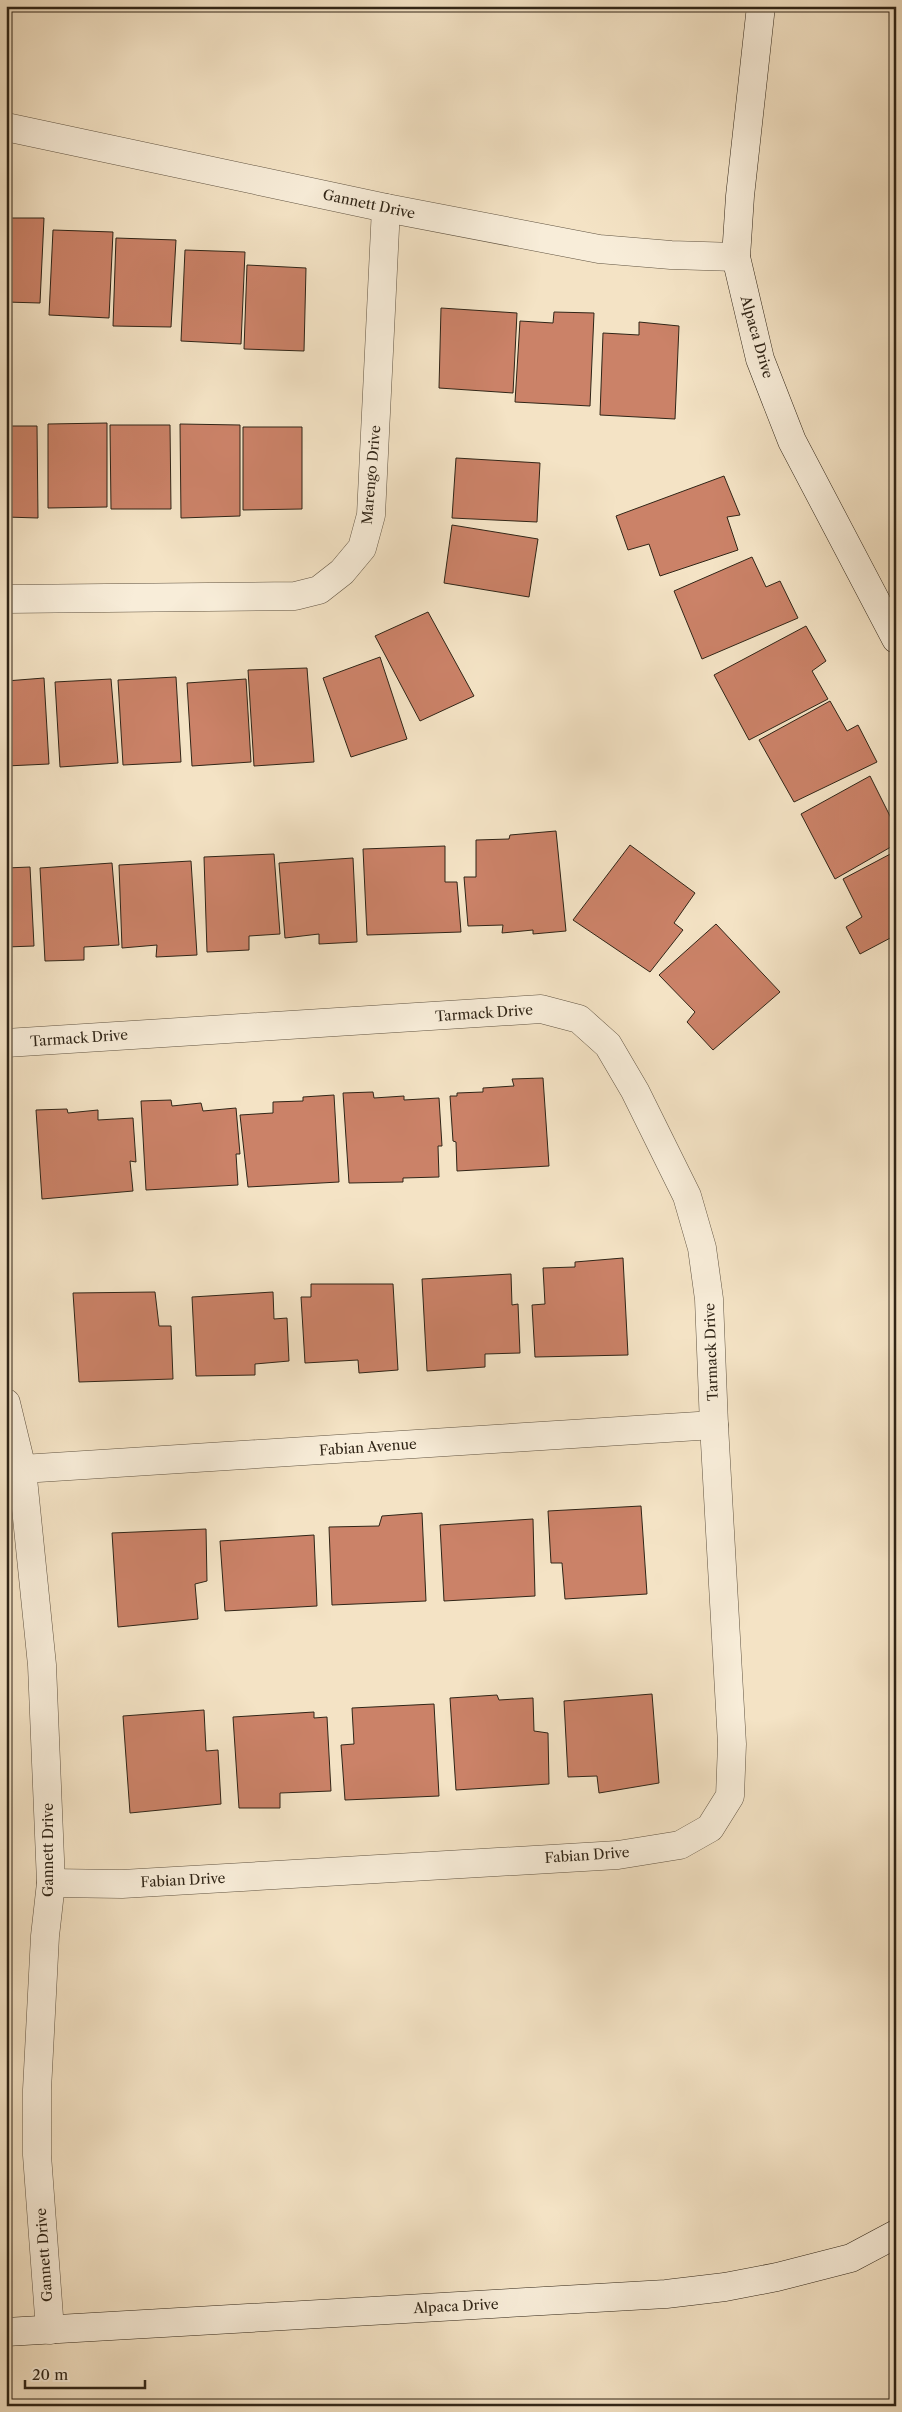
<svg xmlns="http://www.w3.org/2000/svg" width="902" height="2412" viewBox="0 0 902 2412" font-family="'Libre Caslon Text',serif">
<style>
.building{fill:#cb8268;stroke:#302517}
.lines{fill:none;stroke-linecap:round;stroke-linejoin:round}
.street-casing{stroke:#615442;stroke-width:29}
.secondary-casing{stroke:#302517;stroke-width:29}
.street{stroke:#f8edd9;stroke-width:28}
.secondary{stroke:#f8edd9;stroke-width:28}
.labels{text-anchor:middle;stroke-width:5;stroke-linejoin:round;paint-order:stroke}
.street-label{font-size:14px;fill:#302517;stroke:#f8edd9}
</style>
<rect width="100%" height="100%" fill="#f4e3c5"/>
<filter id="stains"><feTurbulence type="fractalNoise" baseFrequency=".004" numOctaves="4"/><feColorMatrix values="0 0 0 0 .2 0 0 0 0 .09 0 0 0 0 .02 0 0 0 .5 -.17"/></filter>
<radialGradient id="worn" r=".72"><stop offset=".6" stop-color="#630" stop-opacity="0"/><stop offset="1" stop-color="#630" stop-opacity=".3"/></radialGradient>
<g class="building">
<polygon points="6,218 44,218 40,303 6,302"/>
<polygon points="53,230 113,232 109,318 49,315"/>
<polygon points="116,238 176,240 171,327 113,326"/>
<polygon points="185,250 245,252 241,344 181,341"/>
<polygon points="247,265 306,268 304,351 244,349"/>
<polygon points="441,308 517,313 513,393 439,388"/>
<polygon points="554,312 594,313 590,406 515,402 520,321 553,323"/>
<polygon points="639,322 679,326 675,419 600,415 603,333 639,335"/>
<polygon points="107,423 107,507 48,508 48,424"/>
<polygon points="180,424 240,425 240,516 181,518"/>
<polygon points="110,425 170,425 171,509 111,509"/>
<polygon points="6,426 37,426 38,518 6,517"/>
<polygon points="243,427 302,427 302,509 243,510"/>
<polygon points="456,458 540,463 537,522 452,518"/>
<polygon points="724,476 740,515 727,517 738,550 660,576 649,544 628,550 616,516"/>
<polygon points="452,525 538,539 529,597 444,583"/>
<polygon points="752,557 766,587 780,581 798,618 702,659 674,591"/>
<polygon points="428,612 474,696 420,721 375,636"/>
<polygon points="806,626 826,661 812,671 828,699 749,740 714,675"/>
<polygon points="380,657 407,739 351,757 323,678"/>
<polygon points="307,668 314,762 254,766 248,670"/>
<polygon points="176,677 181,762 123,765 118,680"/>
<polygon points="44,678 49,764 6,766 6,681"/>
<polygon points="111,679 118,763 60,767 55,682"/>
<polygon points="246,679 251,762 192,766 187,683"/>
<polygon points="830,701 847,731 858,725 877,762 794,802 759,740"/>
<polygon points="870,776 896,828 896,844 835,879 801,814"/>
<polygon points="556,831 566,931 533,934 533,930 502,933 503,925 468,926 464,877 476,877 476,840 509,839 510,835"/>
<polygon points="630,845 695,893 674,923 683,930 650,972 573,920"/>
<polygon points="445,846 445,882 457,882 461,932 367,935 363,849"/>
<polygon points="896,851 896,935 860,954 846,927 862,917 843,879"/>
<polygon points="274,854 280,934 249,936 249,950 207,952 204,857"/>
<polygon points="353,858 357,942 319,944 319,934 285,938 279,863"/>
<polygon points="191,861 197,955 156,957 157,945 122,948 119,865"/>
<polygon points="112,863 119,945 84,947 84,960 45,961 40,868"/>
<polygon points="30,867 34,946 6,947 6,868"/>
<polygon points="716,924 780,992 713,1050 687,1022 695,1012 659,975"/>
<polygon points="543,1078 549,1166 457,1171 456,1142 453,1141 450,1096 457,1096 457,1093 483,1092 483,1088 514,1086 512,1079"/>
<polygon points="373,1092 374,1098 404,1096 404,1100 439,1098 442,1146 438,1146 439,1177 403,1178 403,1182 349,1183 343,1093"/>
<polygon points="334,1095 339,1182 248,1187 240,1115 273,1113 273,1102 303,1101 303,1097"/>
<polygon points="171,1100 172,1106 201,1103 203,1111 236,1108 240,1154 236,1154 238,1185 146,1190 141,1101"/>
<polygon points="67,1109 68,1113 98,1110 98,1120 133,1118 136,1162 130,1161 133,1191 42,1199 36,1110"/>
<polygon points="623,1258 628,1355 535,1357 532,1305 545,1304 543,1268 575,1267 575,1262"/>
<polygon points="511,1274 512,1305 518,1304 520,1353 485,1354 485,1367 427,1371 422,1279"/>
<polygon points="311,1284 393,1284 398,1370 359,1373 358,1360 305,1363 301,1297 311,1297"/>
<polygon points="155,1292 159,1326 171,1326 173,1379 79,1382 73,1293"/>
<polygon points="273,1292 274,1319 287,1318 289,1361 255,1364 255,1375 196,1376 192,1297"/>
<polygon points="641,1506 647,1594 565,1599 562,1563 551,1563 548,1511"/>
<polygon points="422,1513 426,1601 332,1605 329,1527 379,1526 382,1516"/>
<polygon points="533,1519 535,1596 444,1601 440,1525"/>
<polygon points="206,1529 207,1581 195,1584 198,1619 118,1627 112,1533"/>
<polygon points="314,1535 317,1606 225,1611 220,1541"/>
<polygon points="652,1694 659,1783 599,1793 597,1776 568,1777 564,1701"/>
<polygon points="497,1695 499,1700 533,1698 534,1731 548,1733 549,1784 456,1790 450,1698"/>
<polygon points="434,1704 439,1796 345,1800 341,1745 354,1744 352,1708"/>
<polygon points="204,1710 206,1751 218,1750 221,1804 130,1813 123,1716"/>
<polygon points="314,1712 314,1718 327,1717 331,1791 280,1793 280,1808 239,1808 233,1717"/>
</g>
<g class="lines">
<defs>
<g id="street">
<polyline points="6,127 386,208 599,249 671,255 736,257"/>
<polyline points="6,599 295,596 319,590 342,572 362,548 371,515 386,208"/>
<polyline points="6,1043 541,1009 579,1019 608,1045 635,1091 687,1196 702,1248 709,1299 714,1425 732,1744 730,1796 710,1828 680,1845 618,1855 122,1884 51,1883"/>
<polyline points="6,1403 22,1469 42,1665 51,1883 45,1936 37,2090 37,2155 50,2330"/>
<polyline points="22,1469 714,1425"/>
</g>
<g id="secondary">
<polyline points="761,6 740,196 736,257 760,359 792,441 896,639"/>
<polyline points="6,2332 666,2294 725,2287 777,2277 851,2258 896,2234"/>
</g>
</defs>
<use href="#street" class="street-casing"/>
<use href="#secondary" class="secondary-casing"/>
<use href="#street" class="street"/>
<use href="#secondary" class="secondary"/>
</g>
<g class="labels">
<g class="street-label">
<text transform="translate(369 204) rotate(12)" y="5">Gannett Drive</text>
<text transform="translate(757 337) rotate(74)" y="5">Alpaca Drive</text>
<text transform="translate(371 475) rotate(-85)" y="5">Marengo Drive</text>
<text transform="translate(484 1013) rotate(-4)" y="5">Tarmack Drive</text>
<text transform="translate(79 1038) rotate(-4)" y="5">Tarmack Drive</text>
<text transform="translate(711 1352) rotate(-92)" y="5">Tarmack Drive</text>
<text transform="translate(368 1447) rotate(-4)" y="5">Fabian Avenue</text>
<text transform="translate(48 1850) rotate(-90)" y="5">Gannett Drive</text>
<text transform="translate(587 1855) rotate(-4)" y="5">Fabian Drive</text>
<text transform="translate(183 1880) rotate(-3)" y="5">Fabian Drive</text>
<text transform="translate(44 2255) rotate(-94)" y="5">Gannett Drive</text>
<text transform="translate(456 2306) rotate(-3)" y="5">Alpaca Drive</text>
</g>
</g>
<rect width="902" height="2412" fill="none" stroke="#f4e3c5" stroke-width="25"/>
<rect x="8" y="8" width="887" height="2397" fill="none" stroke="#302517" stroke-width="2.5"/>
<rect x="12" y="12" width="877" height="2387" fill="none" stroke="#302517"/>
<path d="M25 2380v8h120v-8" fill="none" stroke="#302517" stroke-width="2.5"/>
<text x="32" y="2380" font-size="15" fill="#302517" stroke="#f8edd9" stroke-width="4" paint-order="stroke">20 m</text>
<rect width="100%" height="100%" filter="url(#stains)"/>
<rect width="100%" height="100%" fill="url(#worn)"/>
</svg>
